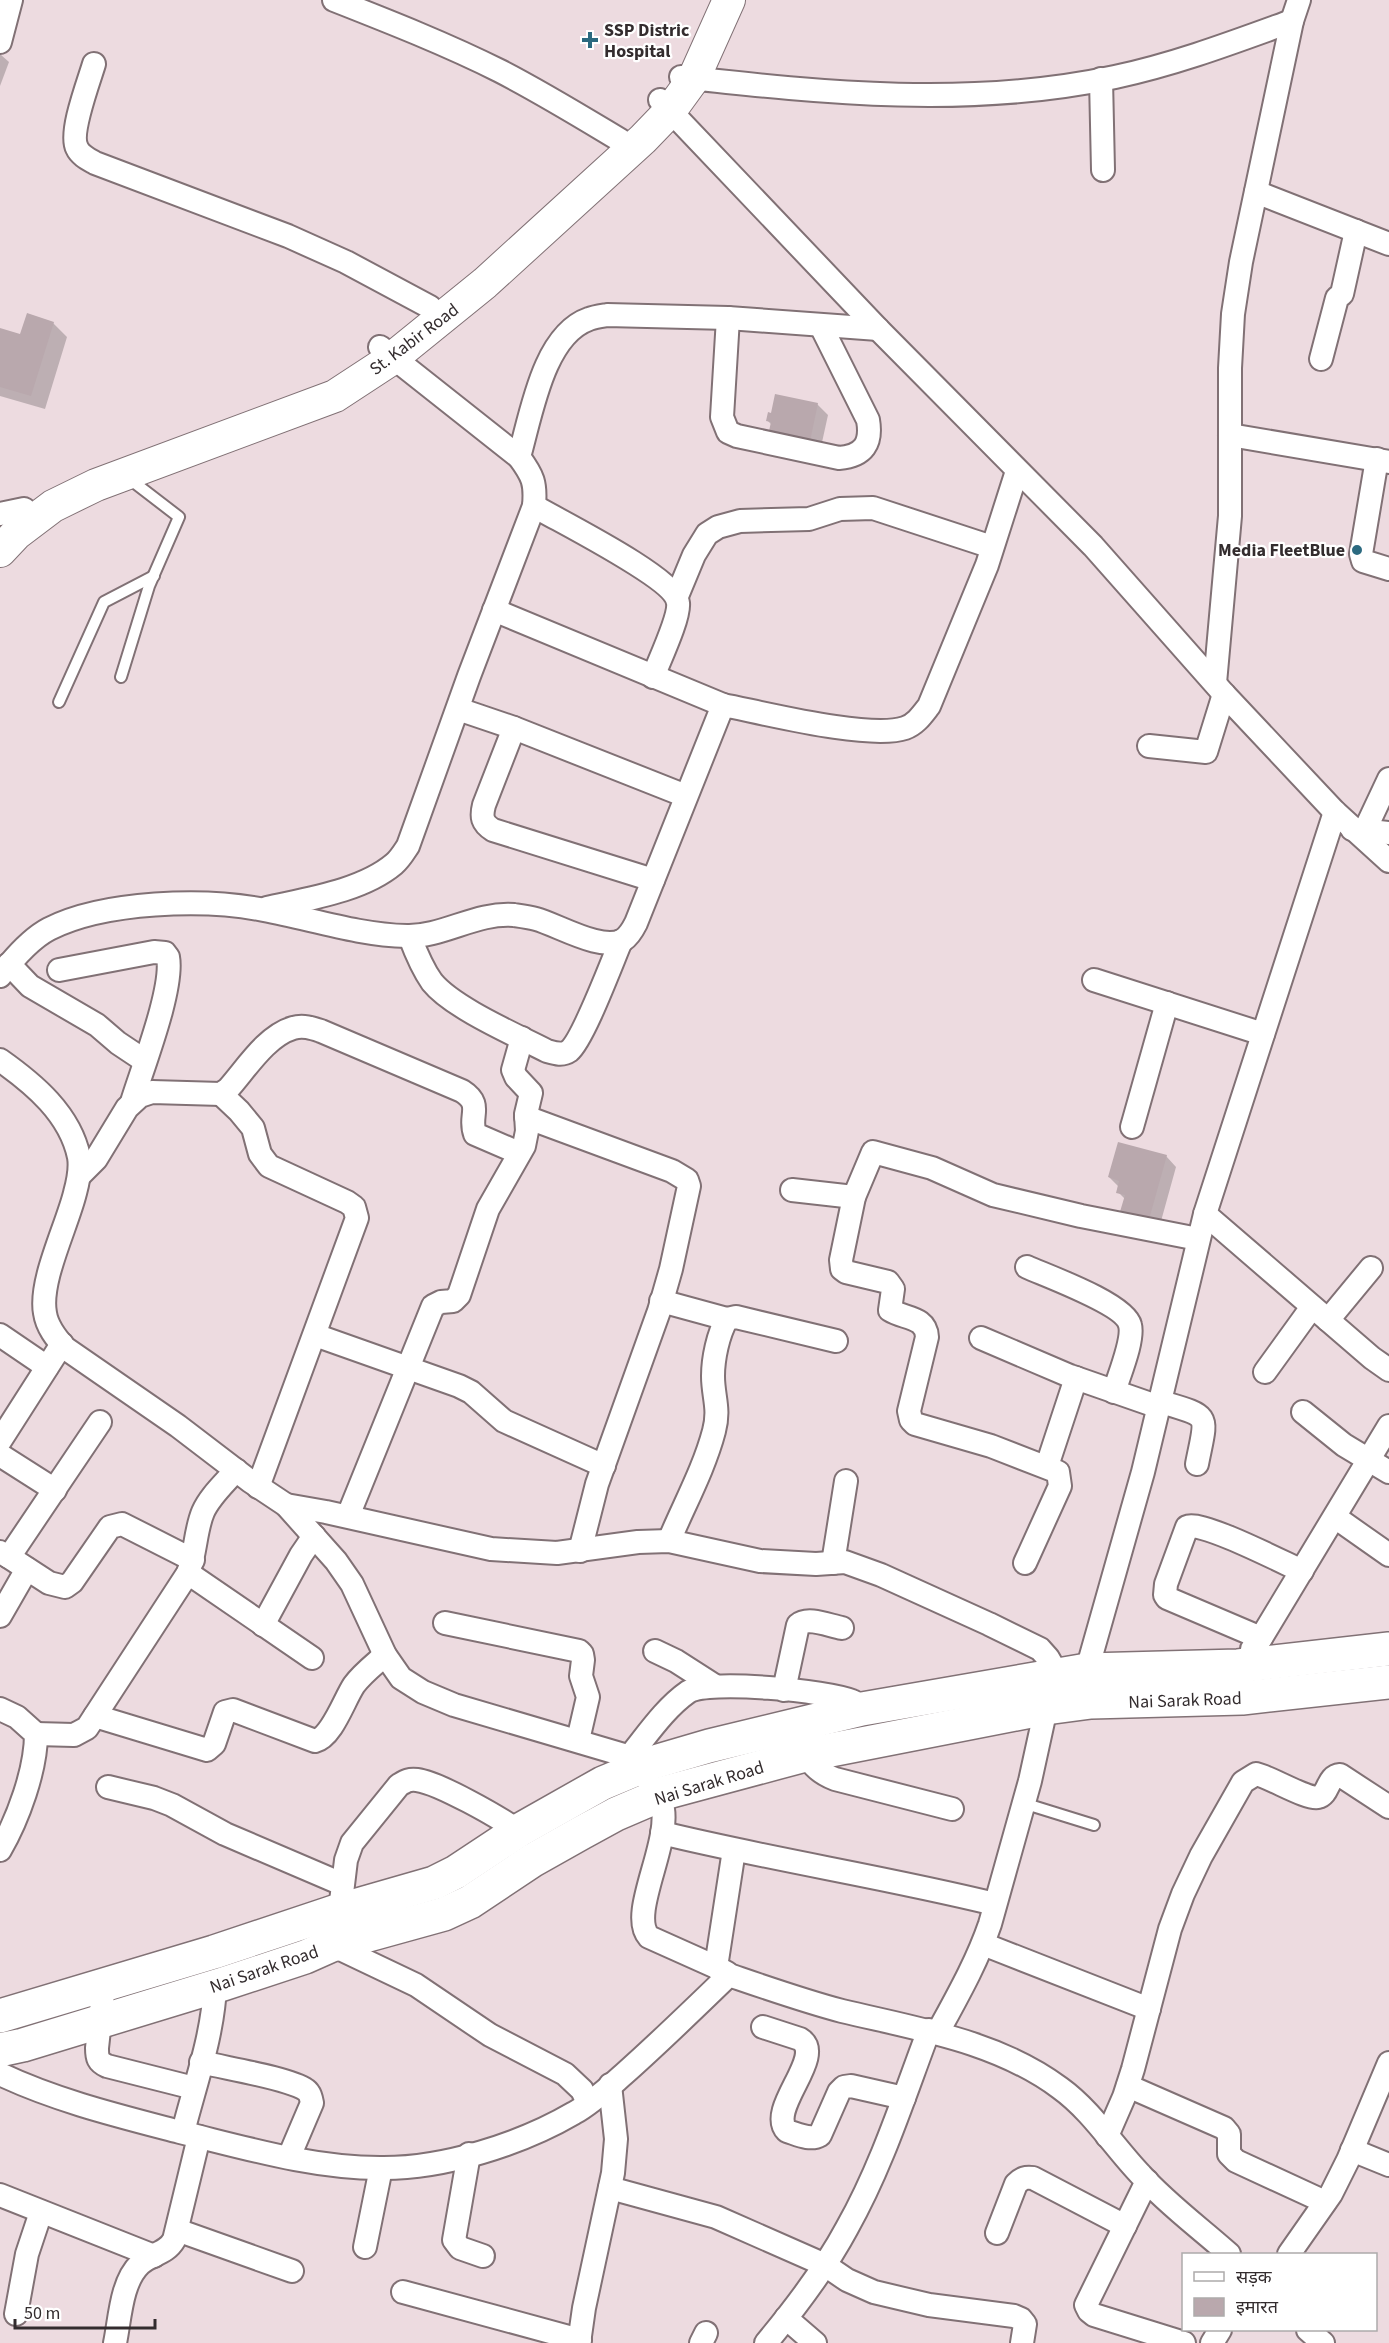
<svg xmlns="http://www.w3.org/2000/svg" width="1389" height="2343" viewBox="0 0 1389 2343" font-family="'Source Sans 3','Noto Sans Devanagari',sans-serif">
<style>
.shadow{fill:#0003}
.building{fill:#b9a8ad}
.lines{fill:none;stroke-linecap:round;stroke-linejoin:round}
.lane-casing{stroke:#817175;stroke-width:14}
.street-casing{stroke:#817175;stroke-width:26}
.secondary-casing{stroke:#817175;stroke-width:34}
.primary-casing{stroke:#817175;stroke-width:36}
.lane{stroke:#fff;stroke-width:10}
.street{stroke:#fff;stroke-width:22}
.secondary{stroke:#fff;stroke-width:32}
.primary{stroke:#fff;stroke-width:33}
.poi-dot{fill:#2c6a80;stroke:#fff;stroke-width:2}
.labels{text-anchor:middle;stroke-width:4.5;stroke-linejoin:round;paint-order:stroke}
.poi-label{font-size:18px;font-weight:bold;fill:#332c2e;stroke:#fff;text-anchor:start}
.street-label{font-size:18px;fill:#332c2e;stroke:#fff}
</style>
<rect width="100%" height="100%" fill="#eddbe0"/>
<g class="shadow">
<polygon points="0,54 9,62 0,86"/>
<polygon points="53,323 67,337 45,409 0,396 0,330 21,336"/>
<polygon points="817,404 828,415 819,456 775,435 771,431 772,425 767,420"/>
<polygon points="1166,1156 1176,1167 1158,1232 1118,1192 1119,1187 1109,1177"/>
</g>
<g class="building">
<polygon points="27,313 54,322 31,396 0,387 0,328 20,334"/>
<polygon points="775,394 818,403 809,446 772,438 774,432 769,431 771,422 766,421 768,412 771,413"/>
<polygon points="1118,1142 1167,1155 1148,1223 1119,1215 1125,1195 1116,1193 1119,1181 1108,1177"/>
</g>
<g class="lines">
<defs>
<g id="lane">
<polyline points="121,677 149,586 179,517 127,477"/>
<polyline points="59,702 104,602 154,576"/>
<polyline points="1023,1803 1094,1825"/>
</g>
<g id="street">
<path d="M334 0C390 22 446 44 500 71 541 92 580 116 620 140"/>
<polyline points="0,42 11,0"/>
<path d="M94 64C89 81 69 133 77 148 80 155 88 159 95 163L288 236 346 262 430 307"/>
<path d="M681 77C826 93 971 108 1115 77 1176 64 1234 42 1292 21"/>
<polyline points="1101,79 1103,170"/>
<polyline points="660,100 878,329 1093,546 1224,694 1335,812 1389,861"/>
<polyline points="1256,192 1389,244"/>
<path d="M728 318 722 417 728 432 737 436 839 458C864 456 872 443 868 420L821 326"/>
<polyline points="1321,359 1337,298 1342,294 1356,231"/>
<polyline points="1230,435 1389,462"/>
<path d="M519 457C531 416 543 335 589 319 594 317 601 316 607 315L728 318 878 329"/>
<polyline points="1377,459 1361,554 1363,561 1389,569"/>
<path d="M534 506C559 521 675 578 678 603 680 617 659 661 653 677"/>
<polyline points="0,514 24,509"/>
<polyline points="677,596 694,555 707,534 718,527 740,521 809,519 840,509 873,508 992,547"/>
<polyline points="494,610 723,705"/>
<polyline points="1215,683 1230,516 1230,368 1233,314 1241,262 1292,21 1299,0"/>
<polyline points="458,709 514,728 686,796"/>
<path d="M514 728 484 805C481 817 482 823 493 830L653 880"/>
<polyline points="1149,746 1206,752 1224,694"/>
<polyline points="1352,829 1389,833"/>
<polyline points="1365,830 1389,779"/>
<path d="M267 908C307 899 362 891 394 864 400 859 404 852 408 846L469 676 534 506C536 483 533 476 519 457L380 347"/>
<path d="M410 937C416 953 422 968 432 982 453 1008 516 1035 547 1051 554 1053 562 1056 569 1051 583 1040 612 962 621 941"/>
<polyline points="9,964 30,986 97,1025 118,1043 145,1061"/>
<path d="M59 970 154 952 165 953 168 957C174 988 142 1069 132 1102"/>
<path d="M0 976C13 959 30 939 49 929 104 901 205 898 264 910 312 919 358 935 407 936 443 937 476 912 514 915 521 916 529 917 536 919 558 925 602 952 623 940 629 936 633 929 636 923L723 705C764 713 870 740 905 728 916 724 922 715 929 706L987 565 1017 471"/>
<polyline points="1094,980 1263,1034"/>
<path d="M0 1060C34 1084 70 1114 79 1157 81 1169 78 1182 75 1193 67 1226 39 1281 45 1313 47 1327 56 1338 65 1348L178 1426 250 1481 286 1505 336 1561 352 1584 385 1655 401 1678 423 1692 454 1705 651 1763"/>
<polyline points="221,1094 239,1111 253,1128 260,1154 269,1166 347,1202 354,1207 357,1218 258,1487"/>
<polyline points="526,1117 672,1171 687,1180 689,1186 671,1269 659,1311 597,1484 580,1551"/>
<polyline points="1132,1127 1167,1003"/>
<path d="M79 1176 96 1159 127 1108 140 1096 152 1092 221 1094 228 1089C246 1069 266 1036 293 1028 303 1025 312 1028 321 1031L462 1091C484 1105 468 1116 475 1134L519 1153"/>
<polyline points="792,1190 854,1197"/>
<polyline points="1205,1214 1372,1358 1389,1370"/>
<path d="M1027 1267C1047 1276 1125 1304 1130 1325 1134 1340 1119 1375 1114 1392"/>
<polyline points="661,1301 727,1319"/>
<polyline points="1328,1320 1371,1268"/>
<polyline points="0,1335 47,1367"/>
<polyline points="315,1335 459,1386 471,1392 504,1421 604,1466"/>
<polyline points="981,1338 1070,1376 1159,1407"/>
<polyline points="1265,1372 1312,1307"/>
<path d="M1161 1402C1212 1417 1207 1413 1197 1464"/>
<polyline points="1303,1412 1344,1445 1389,1472"/>
<polyline points="0,1441 62,1344"/>
<polyline points="0,1455 55,1490"/>
<polyline points="1047,1466 1076,1378"/>
<polyline points="286,1505 326,1512 491,1549 557,1553 638,1542 669,1541 760,1561 816,1564 845,1562 881,1575 989,1624 1040,1649 1048,1658 1052,1665 1053,1676"/>
<polyline points="348,1516 433,1306 441,1302 453,1301 459,1295 488,1209 524,1146 527,1131 526,1114 531,1093 516,1077 513,1070 522,1038"/>
<polyline points="1335,1517 1389,1555"/>
<path d="M669 1541C684 1505 704 1469 714 1431 720 1408 713 1397 713 1376 713 1359 718 1334 727 1319L736 1317 836 1341"/>
<polyline points="0,1552 9,1557 100,1422"/>
<polyline points="9,1557 49,1583 65,1587 72,1582 110,1527 122,1524 193,1560"/>
<polyline points="833,1563 846,1481"/>
<path d="M1025 1563 1060 1486 1058 1472 991 1446 915 1424 911 1420 909 1411 927 1337C926 1316 904 1319 890 1310L893 1289 888 1282 846 1272 842 1269 841 1260 854 1197 873 1152 932 1168 993 1195 1081 1216 1198 1239"/>
<polyline points="188,1573 312,1658"/>
<polyline points="0,1616 27,1569"/>
<polyline points="445,1623 579,1651 582,1654 583,1660 581,1676 588,1697 578,1740"/>
<polyline points="263,1625 301,1555 314,1536"/>
<path d="M1261 1638 1167 1598 1165 1595 1166 1584 1187 1527C1201 1520 1284 1563 1302 1571"/>
<polyline points="1252,1649 1261,1638 1389,1426"/>
<polyline points="655,1651 676,1661 715,1686"/>
<polyline points="1087,1670 1143,1472 1205,1214 1335,812"/>
<path d="M784 1690 798 1625C808 1616 830 1626 842 1628"/>
<path d="M0 1709 17 1717 36 1734C36 1770 18 1819 0 1850"/>
<path d="M95 1716 207 1750 214 1744 225 1712 233 1710 315 1741C332 1737 344 1700 354 1685 363 1673 374 1665 385 1655"/>
<path d="M36 1734 74 1735 87 1728 188 1573C196 1553 195 1531 203 1512 210 1496 225 1483 236 1470"/>
<path d="M800 1744C809 1762 817 1772 835 1779L952 1809"/>
<path d="M629 1757C647 1735 665 1708 688 1692 708 1679 828 1691 852 1701 856 1702 859 1706 862 1709"/>
<path d="M650 1786C653 1790 658 1796 661 1801 675 1838 627 1913 649 1937L716 1967"/>
<polyline points="108,1787 154,1798 172,1805 225,1834 342,1884"/>
<path d="M662 1833C773 1860 885 1877 995 1904"/>
<path d="M340 1910 346 1860 352 1843 399 1785C406 1781 409 1779 417 1780 439 1783 499 1817 518 1831"/>
<polyline points="983,1944 1149,2009"/>
<polyline points="332,1945 416,1985 490,2035 565,2074 582,2090 588,2103"/>
<polyline points="727,1973 716,1967 734,1850"/>
<path d="M104 1984 97 2048C97 2058 98 2062 107 2066L194 2088"/>
<path d="M763 2027 800 2039C827 2056 766 2109 787 2131 797 2134 810 2141 820 2135L839 2092 844 2087 851 2086 904 2098"/>
<path d="M938 2032C957 1997 977 1962 990 1924L1030 1781 1046 1708"/>
<path d="M201 2062C224 2068 289 2078 306 2090 310 2093 311 2098 312 2103L289 2157"/>
<path d="M0 2074C57 2101 119 2116 180 2132 246 2148 312 2168 380 2168 443 2169 521 2144 574 2113 592 2103 609 2087 624 2074 660 2042 695 2008 729 1975 767 1988 804 2001 842 2011 917 2029 997 2041 1060 2088 1092 2111 1114 2147 1141 2175 1167 2204 1200 2228 1229 2254"/>
<polyline points="1128,2086 1224,2128 1229,2134 1229,2154 1236,2161 1325,2202"/>
<path d="M183 2132C195 2084 213 2036 215 1986"/>
<path d="M1107 2136 1124 2097 1133 2069 1170 1929 1183 1894 1201 1856 1243 1782 1256 1774C1270 1777 1308 1800 1318 1797 1329 1795 1327 1776 1340 1775L1389 1807"/>
<polyline points="1352,2150 1389,2165"/>
<polyline points="469,2154 454,2240 460,2248 483,2256"/>
<polyline points="1147,2181 1086,2305 1089,2311 1094,2315 1184,2343"/>
<polyline points="610,2188 716,2217 825,2265 847,2280 874,2292 929,2305 1014,2316 1021,2319 1025,2324 1022,2343"/>
<polyline points="0,2195 154,2256"/>
<polyline points="177,2230 292,2271"/>
<path d="M997 2233 1016 2184C1022 2178 1026 2177 1033 2178L1125 2226"/>
<polyline points="365,2247 381,2168"/>
<polyline points="1289,2254 1331,2194 1348,2160 1389,2063"/>
<polyline points="403,2292 580,2340"/>
<polyline points="16,2314 27,2254 41,2212"/>
<polyline points="786,2318 815,2343"/>
<polyline points="1308,2330 1323,2343"/>
<path d="M115 2343C120 2319 121 2282 140 2264 151 2254 166 2254 174 2240L199 2137"/>
<polyline points="579,2343 584,2308 613,2173 616,2139 610,2085"/>
<polyline points="701,2343 706,2333"/>
<path d="M766 2343C796 2307 825 2269 847 2228 882 2166 904 2096 929 2030"/>
<polyline points="1212,2343 1220,2330"/>
</g>
<polyline id="secondary" points="0,551 16,534 53,506 96,485 335,396 390,360 485,283 643,139 670,111 694,78 729,0"/>
<g id="primary">
<polyline points="0,2016 214,1952 340,1910 434,1883 456,1872 518,1831 603,1783 651,1763 709,1746 862,1709 1087,1670 1238,1666 1389,1649"/>
<polyline points="0,2050 23,2045 223,1984 305,1957 332,1945 444,1914 470,1902 533,1860 581,1833 616,1814 651,1799 656,1795 805,1755 1046,1708 1091,1702 1242,1698 1389,1682"/>
</g>
</defs>
<use href="#lane" class="lane-casing"/>
<use href="#street" class="street-casing"/>
<use href="#secondary" class="secondary-casing"/>
<use href="#primary" class="primary-casing"/>
<use href="#lane" class="lane"/>
<use href="#street" class="street"/>
<use href="#secondary" class="secondary"/>
<use href="#primary" class="primary"/>
</g>
<g class="poi-dot">
<path d="M587 31h6v6h6v6h-6v6h-6v-6h-6v-6h6z"/>
<circle cx="1357" cy="550" r="6"/>
</g>
<g class="labels">
<g class="poi-label">
<text x="604" y="36">SSP Distric<tspan x="604" dy="21">Hospital</tspan></text>
<text x="1345" y="556" text-anchor="end">Media FleetBlue</text>
</g>
<g class="street-label">
<text transform="translate(414 339) rotate(-37)" y="6">St. Kabir Road</text>
<text transform="translate(1185 1700) rotate(-2)" y="6">Nai Sarak Road</text>
<text transform="translate(709 1783) rotate(-17)" y="6">Nai Sarak Road</text>
<text transform="translate(264 1969) rotate(-19)" y="6">Nai Sarak Road</text>
</g>
</g>
<rect x="1182" y="2253" width="195" height="78" fill="#ffffff" stroke="#adabab" stroke-width="1.5"/>
<rect x="1194" y="2272" width="30" height="9" fill="#ffffff" stroke="#adabab" stroke-width="1.5"/>
<text x="1236" y="2283" font-size="18" fill="#332c2e">सड़क</text>
<rect x="1194" y="2298" width="30" height="18" fill="#b9a8ad" stroke="#adabab" stroke-width="1.5"/>
<text x="1236" y="2313" font-size="18" fill="#332c2e">इमारत</text>
<path d="M15 2319v9h140v-9" fill="none" stroke="#332c2e" stroke-width="3"/>
<text x="24" y="2319" font-size="18" fill="#332c2e" stroke="#ffffff" stroke-width="4.5" paint-order="stroke">50 m</text>
</svg>
